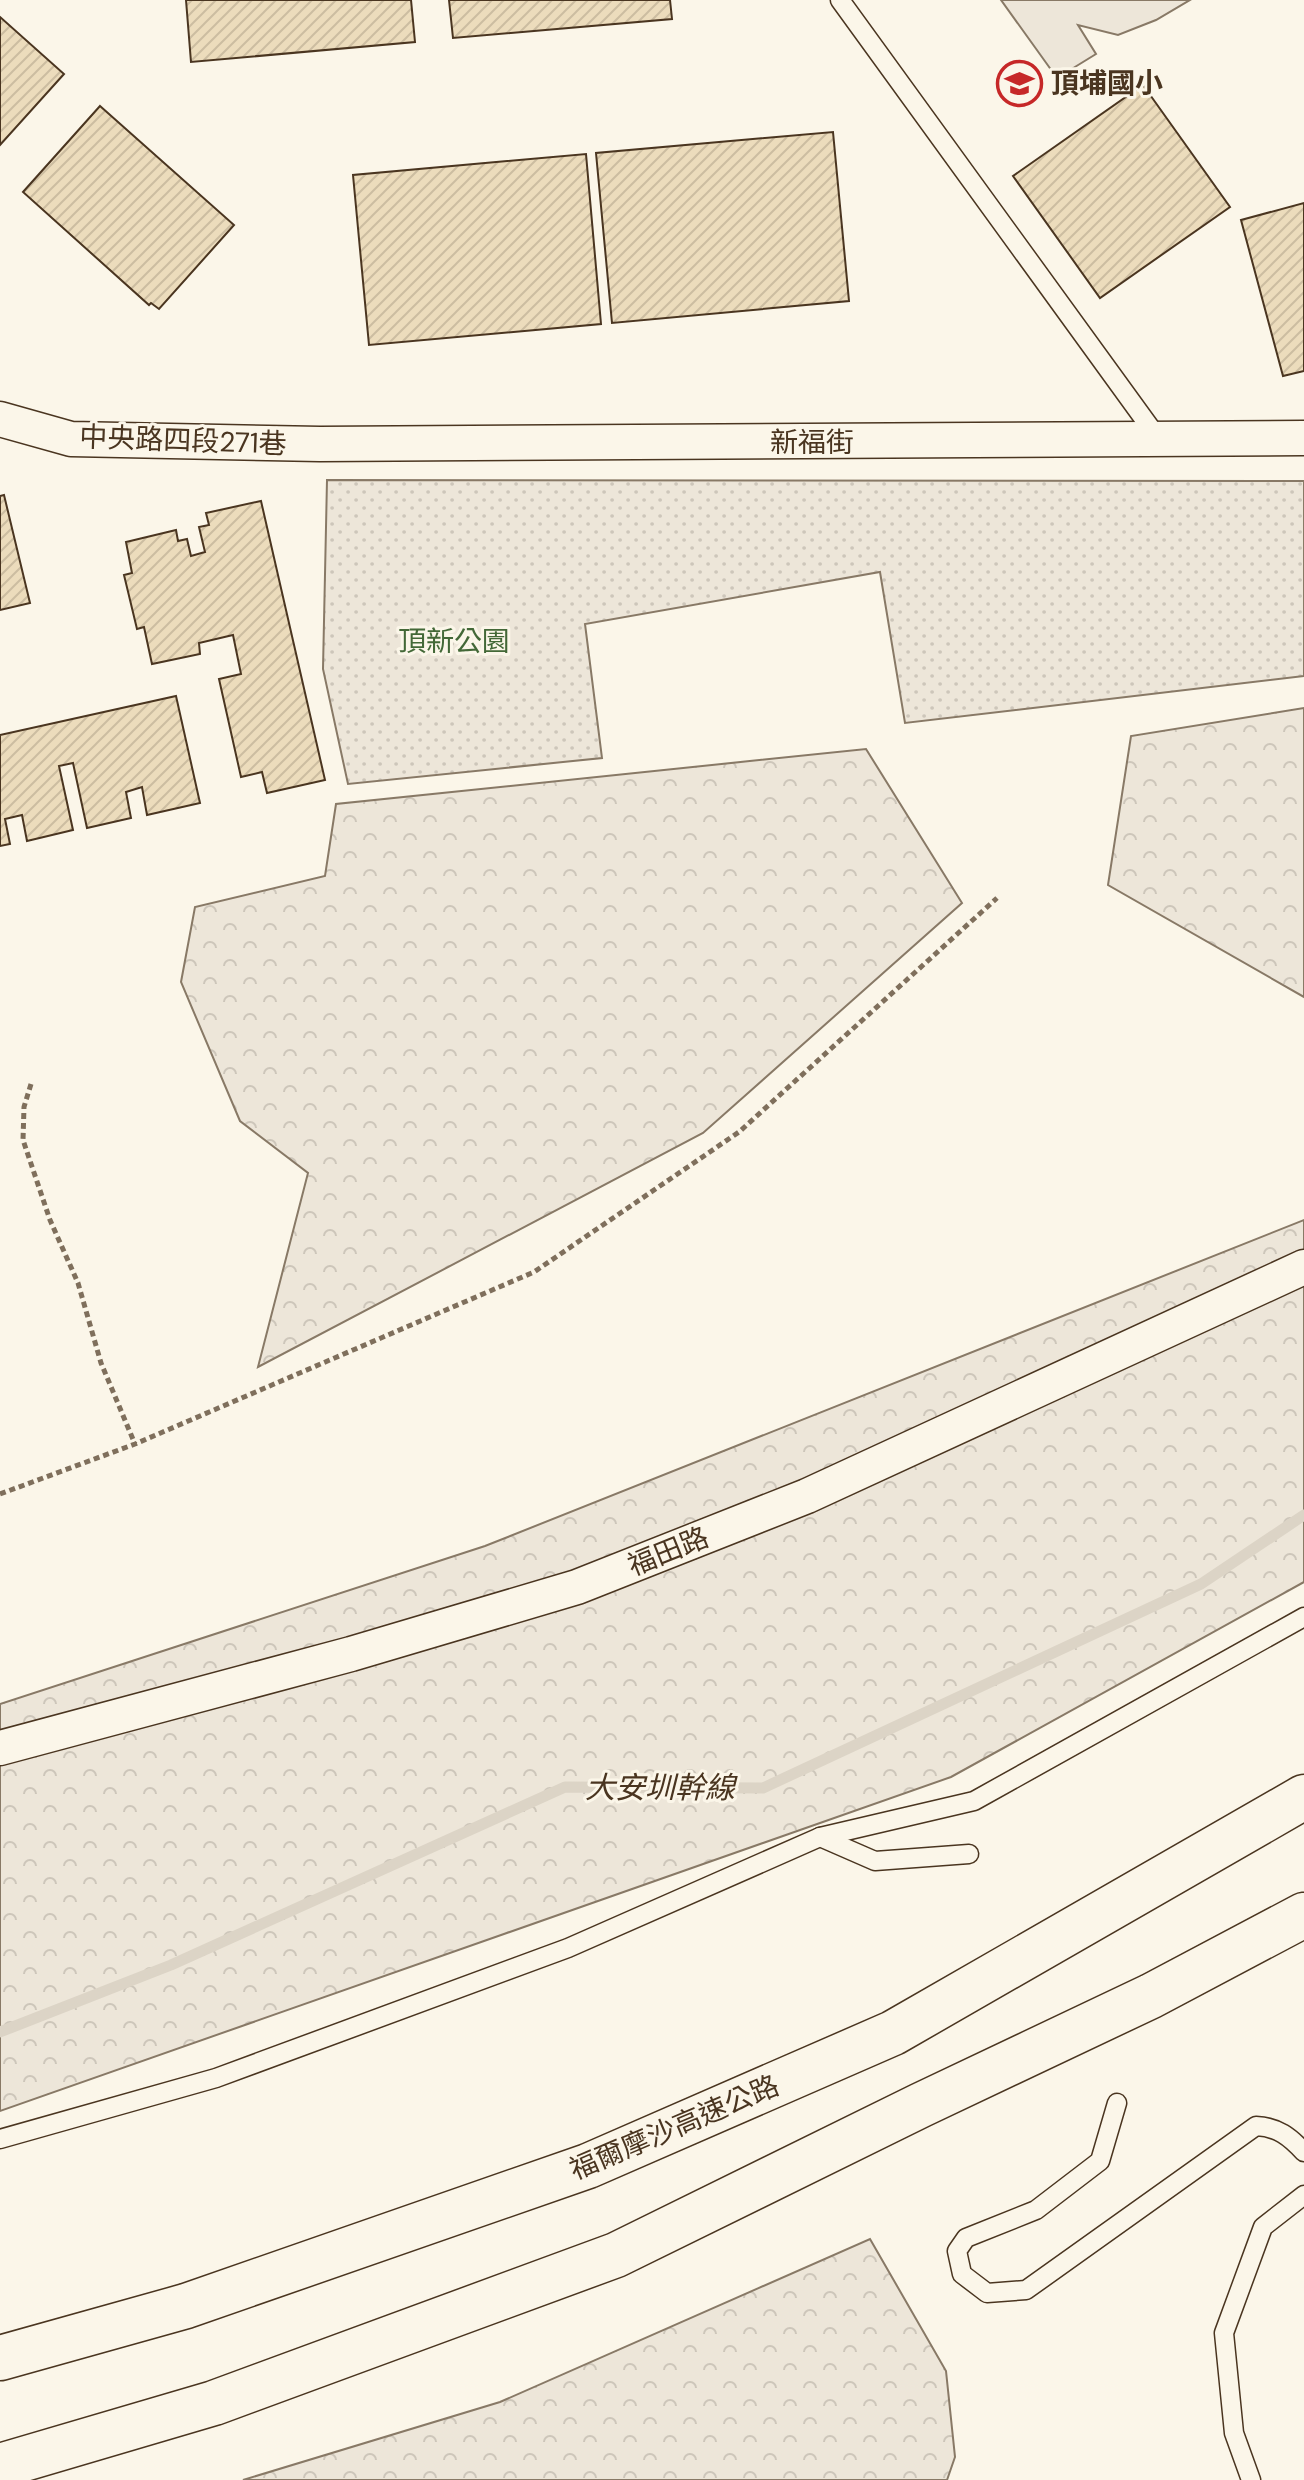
<svg xmlns="http://www.w3.org/2000/svg" width="1304" height="2480" viewBox="0 0 1304 2480" font-family="'DM Sans','Noto Sans TC',sans-serif">
<style>
.grass{fill:url(#grass-dots);stroke:#887966;stroke-width:2}
.forest{fill:url(#forest-crowns);stroke:#887966;stroke-width:2}
.pitch{fill:#ede6d9;stroke:#887966;stroke-width:2}
.lines{fill:none;stroke-linecap:round;stroke-linejoin:round}
.stream{stroke:#dcd4c6;stroke-width:11}
.building{fill:url(#building-hatch);stroke:#4a3520;stroke-width:2}
.service-casing{stroke:#4a3520;stroke-width:21}
.minor-casing{stroke:#4a3520;stroke-width:37}
.motorway-casing{stroke:#4a3520;stroke-width:47}
.path{stroke:#7f6f5c;stroke-width:5;stroke-dasharray:6 4;stroke-linecap:butt}
.service{stroke:#fbf6e9;stroke-width:18}
.minor{stroke:#fbf6e9;stroke-width:34}
.motorway{stroke:#fbf6e9;stroke-width:44}
.labels{text-anchor:middle;stroke-width:6;stroke-linejoin:round;paint-order:stroke}
.poi-label{font-size:28px;font-weight:bold;fill:#4a3520;stroke:#fbf6e9;text-anchor:start}
.street-label{font-size:28px;fill:#4a3520;stroke:#fbf6e9}
.park-label{font-size:28px;fill:#436837;stroke:#fbf6e9}
.water-label{font-size:30px;font-style:italic;fill:#4a3520;stroke:#fbf6e9}
</style>
<defs>
<pattern id="grass-dots" width="8" height="8" patternUnits="userSpaceOnUse" patternTransform="scale(2)"><rect width="8" height="8" fill="#ede6d9"/><path d="M2 2h.1M6 6h.1" fill="none" stroke="#cdc6ba" stroke-width="1.8" stroke-linecap="round"/></pattern>
<pattern id="forest-crowns" width="20" height="18" patternUnits="userSpaceOnUse" patternTransform="scale(2)"><rect width="20" height="18" fill="#ede6d9"/><path d="M2 6a3 3 0 1 1 6 0M12 15a3 3 0 1 1 6 0" fill="none" stroke="#cdc6ba"/></pattern>
<pattern id="building-hatch" width="6" height="6" patternUnits="userSpaceOnUse" patternTransform="scale(2)"><rect width="6" height="6" fill="#ecdcbc"/><path d="M-1 1l2-2M0 6l6-6M5 7l2-2" fill="none" stroke="#ccbda1"/></pattern>
</defs>
<rect width="100%" height="100%" fill="#fbf6e9"/>
<polygon class="grass" points="327,480 1304,481 1304,676 905,723 880,572 585,624 602,758 348,784 323,669"/>
<g class="forest">
<polygon points="1304,708 1304,997 1108,885 1131,736"/>
<polygon points="866,749 962,903 703,1133 258,1367 308,1173 240,1121 181,982 195,907 325,876 336,804"/>
<polygon points="1304,1220 1304,1582 951,1777 0,2111 0,1704 485,1546"/>
<polygon points="870,2239 946,2371 955,2457 947,2480 243,2480 500,2402"/>
</g>
<polygon class="pitch" points="1001,0 1190,0 1156,20 1118,35 1078,25 1096,54 1057,78"/>
<g class="lines">
<polyline class="stream" points="0,2032 171,1965 565,1787 763,1788 1201,1584 1304,1515"/>
</g>
<g class="building">
<polygon points="186,0 411,0 415,42 191,62"/>
<polygon points="449,0 670,0 672,19 453,38"/>
<polygon points="0,17 64,74 0,145"/>
<polygon points="1143,85 1230,207 1100,298 1013,176"/>
<polygon points="100,106 234,225 159,309 151,303 149,305 23,192"/>
<polygon points="833,132 849,301 612,323 596,153"/>
<polygon points="586,154 601,324 369,345 353,175"/>
<polygon points="1304,203 1304,371 1283,376 1241,220"/>
<polygon points="4,495 30,603 0,610 0,496"/>
<polygon points="261,501 325,780 267,793 262,772 241,777 219,679 241,674 233,635 199,643 200,654 152,664 144,627 137,629 124,575 132,573 126,542 176,530 178,541 187,539 191,556 205,552 199,527 209,525 206,513"/>
<polygon points="176,696 200,803 147,815 142,787 126,792 131,818 87,828 73,763 59,766 73,830 27,841 22,815 5,819 10,844 0,846 0,735"/>
</g>
<g class="lines">
<defs>
<g id="service">
<polyline points="840,0 1160,441"/>
<polyline points="820,1837 875,1861 969,1854"/>
<path d="M1117 2103 1100 2161 1036 2210 966 2238 957 2251 962 2274 987 2293 1026 2290 1256 2126C1278 2127 1290 2137 1304 2152"/>
<polyline points="0,2139 216,2078 568,1948 820,1837 974,1801 1304,1617"/>
<polyline points="1251,2480 1234,2433 1224,2333 1263,2227 1304,2195"/>
</g>
<g id="minor">
<polyline points="0,419 71,439 320,444 1304,438"/>
<polyline points="0,1748 351,1654 577,1587 807,1496 1304,1267"/>
</g>
<g id="motorway">
<polyline points="0,2358 186,2306 588,2166 893,2033 1304,1797"/>
<polyline points="0,2466 214,2403 616,2255 921,2105 1151,1996 1304,1915"/>
</g>
</defs>
<use href="#service" class="service-casing"/>
<use href="#minor" class="minor-casing"/>
<use href="#motorway" class="motorway-casing"/>
<g class="path">
<polyline points="31,1084 24,1107 23,1140 50,1220 78,1283 101,1363 135,1444"/>
<polyline points="0,1494 135,1444 534,1272 739,1132 997,898"/>
</g>
<use href="#service" class="service"/>
<use href="#minor" class="minor"/>
<use href="#motorway" class="motorway"/>
</g>
<defs>
<symbol id="school-ring" viewBox="-11 -11 22 22"><circle r="9.5" fill="#fbf6e9" stroke="#c62828" stroke-width="1.5"/><path d="M0-5L7-2L0 1L-7-2ZM-4 1L0 2.5L4 1V4Q0 6-4 4Z" fill="#c62828"/></symbol>
</defs>
<g fill-rule="evenodd">
<use href="#school-ring" x="994" y="58" width="51" height="51"/>
</g>
<g class="labels">
<g class="poi-label">
<text x="1051" y="93">頂埔國小</text>
</g>
<g class="street-label">
<text transform="translate(183 440) rotate(2)" y="10">中央路四段271巷</text>
<text x="812" y="452">新福街</text>
<text transform="translate(668 1551) rotate(-22)" y="10">福田路</text>
<text transform="translate(674 2127) rotate(-23)" y="10">福爾摩沙高速公路</text>
</g>
<g class="park-label">
<text x="454" y="651">頂新公園</text>
</g>
<g class="water-label">
<text x="660" y="1798">大安圳幹線</text>
</g>
</g>
</svg>
